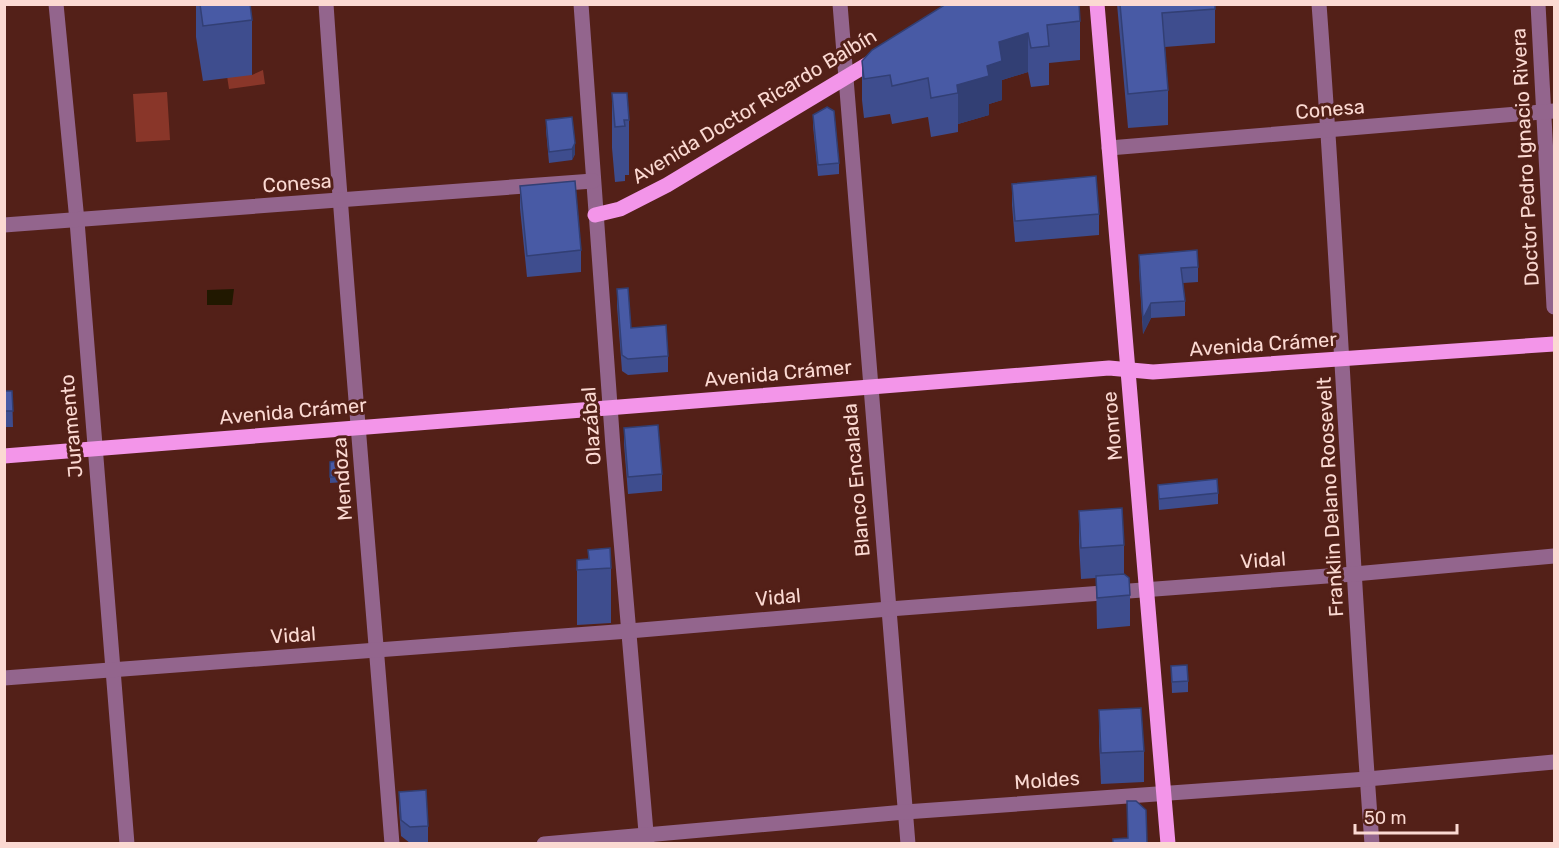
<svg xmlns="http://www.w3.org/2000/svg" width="1559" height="848" viewBox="0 0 1559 848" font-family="Rubik,sans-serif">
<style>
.green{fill:#893629}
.water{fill:#211800}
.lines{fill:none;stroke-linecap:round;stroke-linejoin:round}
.minor{stroke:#93658d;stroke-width:15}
.major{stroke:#f395e9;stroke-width:15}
.wall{fill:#3e4d8e}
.shaded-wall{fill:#323f74}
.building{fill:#485aa5;stroke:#323f74;stroke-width:1.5}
.labels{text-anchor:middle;stroke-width:6;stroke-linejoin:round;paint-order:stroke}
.street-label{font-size:20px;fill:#fbd9d2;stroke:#532018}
</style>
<rect width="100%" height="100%" fill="#532018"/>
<g class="green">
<polygon points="218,17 252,75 263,70 265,84 229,89"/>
<polygon points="167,92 170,140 136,142 133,94"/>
</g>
<polygon class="water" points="234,289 232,305 207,305 207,290"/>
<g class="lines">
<g class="minor">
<polyline points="56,4 77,221 127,844"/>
<path d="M326 4C345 284 370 564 392 844"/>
<polyline points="581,4 613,447 647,844"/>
<polyline points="840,4 908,844"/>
<path d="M1319 4C1340 284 1351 564 1372 844"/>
<polyline points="1538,4 1554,307"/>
<polyline points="1109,148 1554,111"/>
<polyline points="4,225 593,181"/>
<polyline points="4,678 629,631 889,609 1354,574 1554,556"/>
<polyline points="544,844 905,812 1367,779 1554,762"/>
</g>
<g class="major">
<polyline points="1097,4 1168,844"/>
<polyline points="595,215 620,209 667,185 878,58"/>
<polyline points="4,456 1109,368 1153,372 1554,344"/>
</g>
</g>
<g class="wall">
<polygon points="196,4 250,4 252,20 252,75 203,81 196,37"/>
<polygon points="946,4 1080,21 1080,60 1049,63 1049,85 1031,87 1028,72 1002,80 1002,100 989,104 989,115 958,124 958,132 931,137 928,117 892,124 890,114 864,118 862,100 862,61"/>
<polygon points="1117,4 1215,4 1215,43 1165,47 1168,90 1168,125 1128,128"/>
<polygon points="612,93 629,120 629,175 625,175 625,181 615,182 612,148"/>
<polygon points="813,115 839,163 839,174 818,176 813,126"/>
<polygon points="572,117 575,154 572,160 549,163 546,130 546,120"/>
<polygon points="1012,184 1099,214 1099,235 1015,242 1012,205"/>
<polygon points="520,186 581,250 581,272 527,277 520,208"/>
<polygon points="1139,255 1198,267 1198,282 1183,283 1185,301 1185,316 1151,318 1143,334 1139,270"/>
<polygon points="617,289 631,328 668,356 668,372 628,375 622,371 617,306"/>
<polygon points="4,391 12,391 13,427 4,427"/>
<polygon points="624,428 662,474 662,491 628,494 624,444"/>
<polygon points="330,462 344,469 345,482 330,483"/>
<polygon points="1158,485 1218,493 1218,504 1159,510"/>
<polygon points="1079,511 1124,545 1124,574 1130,595 1130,626 1097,629 1096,578 1081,579 1079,542"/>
<polygon points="588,550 611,568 611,623 577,625 577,560 588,559"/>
<polygon points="1171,666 1188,681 1188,692 1172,693"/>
<polygon points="1099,710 1144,751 1144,782 1101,784 1099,741"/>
<polygon points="399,792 428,826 428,842 410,843 401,836 399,808"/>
</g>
<g class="shaded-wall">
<polygon points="1028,33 1028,72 1002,80 1002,100 989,104 989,115 958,124 958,93 957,85 987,66 999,42"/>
<polygon points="575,143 575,154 572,160 572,149"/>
<polygon points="1151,303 1151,318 1143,334 1143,319"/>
</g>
<g class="building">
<polygon points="200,4 250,4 252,20 203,26"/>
<polygon points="946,4 1079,4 1080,21 1047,25 1049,46 1031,48 1028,33 999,42 1002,61 987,66 989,76 957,85 958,93 931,98 928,78 892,86 890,75 864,79 862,61 872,50"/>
<polygon points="1120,4 1215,4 1215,9 1162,13 1168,90 1128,94"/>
<polygon points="612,93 627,93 629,120 624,120 625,126 615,127"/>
<polygon points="827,107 834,111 839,163 818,165 813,115"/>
<polygon points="572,117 575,143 572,149 549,152 546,120"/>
<polygon points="1096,176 1099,214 1015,221 1012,184"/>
<polygon points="575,181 581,250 527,256 520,186"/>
<polygon points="1197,250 1198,267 1181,268 1185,301 1151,303 1143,319 1139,255"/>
<polygon points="628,288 631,328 666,325 668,356 628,359 622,355 617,289"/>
<polygon points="4,391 12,391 13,411 4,411"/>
<polygon points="658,425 662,474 628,477 624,428"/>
<polygon points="338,461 344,469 345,477 330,477 330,462"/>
<polygon points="1217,479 1218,493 1159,499 1158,485"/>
<polygon points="1122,508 1124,545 1081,548 1079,511"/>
<polygon points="610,548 611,568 577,570 577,560 589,559 588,550"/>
<polygon points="1124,574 1129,578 1130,595 1097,598 1096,576"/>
<polygon points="1187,665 1188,681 1172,682 1171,666"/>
<polygon points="1141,708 1144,751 1101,753 1099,710"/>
<polygon points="426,790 428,826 410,827 401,820 399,792"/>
<polygon points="1127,801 1136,801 1146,810 1147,843 1113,843 1113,839 1128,838"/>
</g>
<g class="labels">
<g class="street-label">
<text transform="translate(754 106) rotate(-31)" y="7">Avenida Doctor Ricardo Balbín</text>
<text transform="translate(1330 109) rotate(-5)" y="7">Conesa</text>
<text transform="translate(1525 157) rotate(-93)" y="7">Doctor Pedro Ignacio Rivera</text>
<text transform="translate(297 183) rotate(-4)" y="7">Conesa</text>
<text transform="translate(1263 344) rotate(-4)" y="7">Avenida Crámer</text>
<text transform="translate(778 373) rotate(-5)" y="7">Avenida Crámer</text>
<text transform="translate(293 411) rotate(-5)" y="7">Avenida Crámer</text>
<text transform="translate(71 426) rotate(-95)" y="7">Juramento</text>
<text transform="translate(591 426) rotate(-94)" y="7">Olazábal</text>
<text transform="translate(1112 426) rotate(-95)" y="7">Monroe</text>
<text transform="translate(342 479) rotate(-94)" y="7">Mendoza</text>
<text transform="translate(856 480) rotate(-95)" y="7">Blanco Encalada</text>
<text transform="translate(1330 497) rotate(-93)" y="7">Franklin Delano Roosevelt</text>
<text transform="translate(1263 560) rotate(-4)" y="7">Vidal</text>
<text transform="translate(778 597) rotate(-5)" y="7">Vidal</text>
<text transform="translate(293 635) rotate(-4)" y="7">Vidal</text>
<text transform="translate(1047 780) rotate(-4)" y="7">Moldes</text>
</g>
</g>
<rect width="1559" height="848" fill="none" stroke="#fbd9d2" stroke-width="12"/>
<path d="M1355 824v9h102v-9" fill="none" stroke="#fbd9d2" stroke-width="3"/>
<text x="1364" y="824" font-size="18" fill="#fbd9d2" stroke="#532018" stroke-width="4.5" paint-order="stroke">50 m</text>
</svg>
